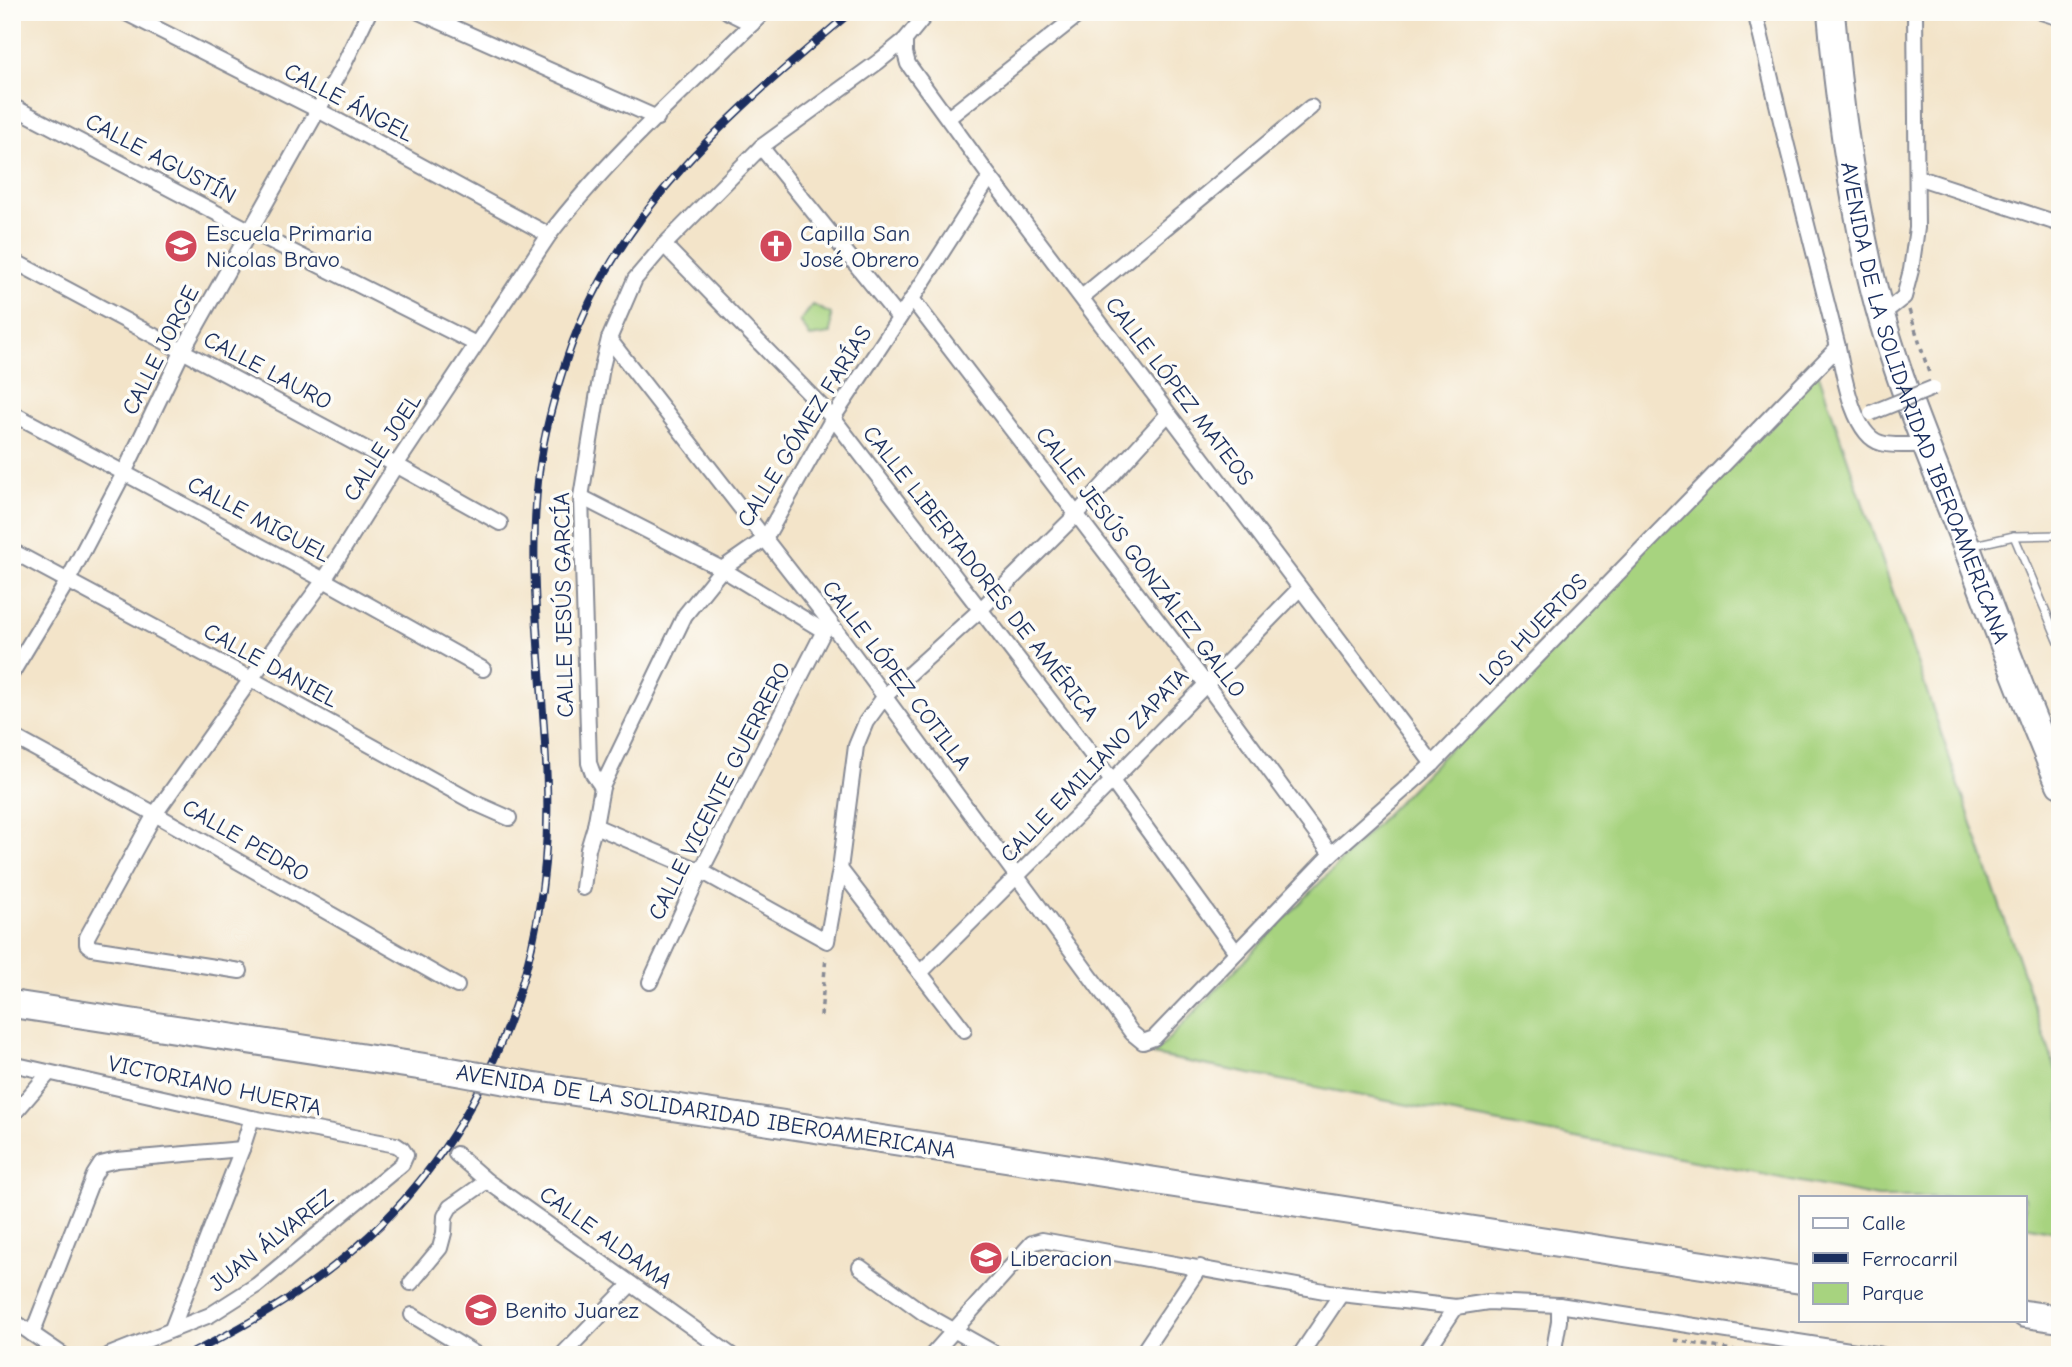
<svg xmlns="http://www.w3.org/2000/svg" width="2072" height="1367" viewBox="0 0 2072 1367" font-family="'Comic Neue',sans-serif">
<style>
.green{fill:#a7d37f;stroke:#61816e;stroke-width:2}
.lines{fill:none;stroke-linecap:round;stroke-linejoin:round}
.lane-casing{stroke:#878a94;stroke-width:10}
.street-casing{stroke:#878a94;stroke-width:18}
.highway-casing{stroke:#878a94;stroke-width:30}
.path{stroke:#878a94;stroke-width:3.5;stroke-dasharray:5 5;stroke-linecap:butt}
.lane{stroke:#fff;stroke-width:7}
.street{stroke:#fff;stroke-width:14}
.highway{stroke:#fff;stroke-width:26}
.rail-casing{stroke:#1b2f5e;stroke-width:8}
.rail{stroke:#fdfcf7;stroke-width:5;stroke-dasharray:16;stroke-linecap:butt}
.street-bridge-casing{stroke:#878a94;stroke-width:18;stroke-linecap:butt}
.highway-bridge-casing{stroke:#878a94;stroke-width:30;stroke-linecap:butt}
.street-bridge{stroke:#fff;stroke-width:14}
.highway-bridge{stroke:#fff;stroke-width:26}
.labels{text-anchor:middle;stroke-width:7;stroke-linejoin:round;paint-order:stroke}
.street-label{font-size:23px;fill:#1b2f5e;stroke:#fdfcf7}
.poi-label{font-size:23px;fill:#1b2f5e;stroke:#fdfcf7;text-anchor:start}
</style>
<rect width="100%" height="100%" fill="#fdfcf7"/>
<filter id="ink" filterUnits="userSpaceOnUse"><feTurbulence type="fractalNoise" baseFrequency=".0143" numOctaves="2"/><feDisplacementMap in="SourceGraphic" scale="14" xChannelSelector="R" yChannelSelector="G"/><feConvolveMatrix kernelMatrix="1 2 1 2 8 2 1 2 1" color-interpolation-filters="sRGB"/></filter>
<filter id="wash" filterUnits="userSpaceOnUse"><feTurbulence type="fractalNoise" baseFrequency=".00686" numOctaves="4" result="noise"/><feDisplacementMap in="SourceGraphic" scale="28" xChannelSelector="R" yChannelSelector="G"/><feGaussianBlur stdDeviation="1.57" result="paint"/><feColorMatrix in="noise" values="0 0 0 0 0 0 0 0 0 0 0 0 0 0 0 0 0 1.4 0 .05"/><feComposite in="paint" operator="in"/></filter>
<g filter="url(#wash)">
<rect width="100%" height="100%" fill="#f3e4c9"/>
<g class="green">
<polygon points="813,305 831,314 831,334 810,337 800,321"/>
<polygon points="1817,369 2060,1082 2060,1233 2025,1226 2025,1197 1878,1197 1153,1055"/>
</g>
</g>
<g filter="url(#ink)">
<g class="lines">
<defs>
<g id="lane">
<polyline points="2014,536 2060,535"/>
<polyline points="1970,546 2014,536 2060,645"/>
</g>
<g id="street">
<polyline points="124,12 318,110 549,235"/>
<polyline points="419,12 657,118"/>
<polyline points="728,12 752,24"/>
<polyline points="1755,12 1787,146 1838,347"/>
<polyline points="2041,12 2060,18"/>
<polyline points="905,40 905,53 908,64 990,177 1433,764"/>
<polyline points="12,106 249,230 476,344"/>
<polyline points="948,118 1082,12"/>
<polyline points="761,147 899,318"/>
<polyline points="1917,177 2060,224"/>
<polyline points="664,245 833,418 1112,781 1236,952"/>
<polyline points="12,260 396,465 500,523"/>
<polyline points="1082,297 1311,107"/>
<polyline points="912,299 1206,684 1331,854"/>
<polyline points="1881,315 1904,297 1911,270 1917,228 1915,12"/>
<path d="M609 339 829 621 1132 1033 1143 1042 1154 1038 1331 854 1433 764 1838 347C1843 372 1853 436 1881 443 1894 447 1911 444 1925 445"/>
<polyline points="12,413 324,580 483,669"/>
<polyline points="581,497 722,569 824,631"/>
<polyline points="12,551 251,679 475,803 509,818"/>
<polyline points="12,673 67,582 124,473 183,350 345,62 369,12"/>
<polyline points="12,736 155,814 457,986"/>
<polyline points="602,787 593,774 589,763 581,497 602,367 609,339 635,279 664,245 761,147 878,62 905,40 928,12"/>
<polyline points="595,826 701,871 827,941 840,869 856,746 866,722 885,696 980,610 1076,515 1168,414"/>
<polyline points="840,869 964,1030"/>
<polyline points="583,888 588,849 595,826 602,787 685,615 722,569 765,539 833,418 912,299 990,177"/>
<path d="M240 971 92 948 87 944V937L155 814 251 679 324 580 396 465 549 235C612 153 691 84 764 12"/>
<polyline points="920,973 1112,781 1300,588"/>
<polyline points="650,982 701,871 829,621"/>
<polyline points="12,1064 252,1118 396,1145 402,1149 406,1155 402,1164 257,1285 210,1315 109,1355"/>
<polyline points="12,1116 49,1073"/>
<polyline points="456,1154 487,1181 731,1355"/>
<polyline points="860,1267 925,1314 998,1355"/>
<polyline points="411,1283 440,1248 444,1233 445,1216 450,1207 487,1181"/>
<polyline points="412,1315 477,1355"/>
<polyline points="12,1320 63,1355"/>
<polyline points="172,1329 242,1149 252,1118"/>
<polyline points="32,1334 94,1175 101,1164 117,1160 242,1149"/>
<polyline points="562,1355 631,1284"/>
<polyline points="932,1355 1032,1243 1042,1240 1341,1294 1456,1307 1488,1302 1559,1305 1882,1355"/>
<polyline points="1141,1355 1200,1267"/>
<polyline points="1300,1355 1341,1294"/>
<polyline points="1424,1355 1456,1307"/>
<polyline points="1553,1355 1559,1321 1559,1305"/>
</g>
<g id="highway">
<path id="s1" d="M1831 12C1838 96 1850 181 1868 263 1889 362 1930 455 1967 548 1997 627 2026 706 2060 784"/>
<polyline points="12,1004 451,1071"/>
<polyline points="529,1085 1801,1280"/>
<polyline points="2025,1314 2060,1319"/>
</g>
</defs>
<use href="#lane" class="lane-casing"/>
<use href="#street" class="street-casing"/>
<use href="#highway" class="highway-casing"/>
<g class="path">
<polyline points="1909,310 1930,376"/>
<polyline points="821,1016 826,956"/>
<polyline points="1674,1340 1761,1355"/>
</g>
<use href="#lane" class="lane"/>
<use href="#street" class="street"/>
<use href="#highway" class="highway"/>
<defs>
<path id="rail" d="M188 1355C243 1327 297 1297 345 1257 483 1143 553 963 547 786 544 681 526 577 539 472 544 432 555 393 568 355 618 208 736 109 851 12"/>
</defs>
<use href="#rail" class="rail-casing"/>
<use href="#rail" class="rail"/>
<defs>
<polyline id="street-bridge" points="1871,413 1933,388"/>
<polyline id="highway-bridge" points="451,1071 529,1085"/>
</defs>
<use href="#street-bridge" class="street-bridge-casing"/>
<use href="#highway-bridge" class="highway-bridge-casing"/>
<use href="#street-bridge" class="street-bridge"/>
<use href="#highway-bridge" class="highway-bridge"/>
</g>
</g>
<defs>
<symbol id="school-disc" viewBox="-11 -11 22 22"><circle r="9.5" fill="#d1495b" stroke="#fdfcf7"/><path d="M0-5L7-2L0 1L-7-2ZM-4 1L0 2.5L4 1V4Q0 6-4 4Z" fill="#fff"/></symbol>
<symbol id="church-disc" viewBox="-11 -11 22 22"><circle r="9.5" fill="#d1495b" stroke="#fdfcf7"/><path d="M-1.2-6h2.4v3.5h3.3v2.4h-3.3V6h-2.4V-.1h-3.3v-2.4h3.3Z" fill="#fff"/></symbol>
</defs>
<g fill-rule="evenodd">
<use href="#school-disc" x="162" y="227" width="38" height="38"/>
<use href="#church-disc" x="757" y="227" width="38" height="38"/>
<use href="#school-disc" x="967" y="1239" width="38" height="38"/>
<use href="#school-disc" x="462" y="1291" width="38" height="38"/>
</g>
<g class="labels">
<g class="street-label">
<text transform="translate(349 102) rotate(28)" y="8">CALLE ÁNGEL</text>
<text transform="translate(161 158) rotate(28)" y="8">CALLE AGUSTÍN</text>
<text transform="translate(160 350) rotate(-63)" y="8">CALLE JORGE</text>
<text transform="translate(268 370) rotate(28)" y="8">CALLE LAURO</text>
<text transform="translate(1180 391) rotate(53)" y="8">CALLE LÓPEZ MATEOS</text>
<text dy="8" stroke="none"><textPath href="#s1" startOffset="404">AVENIDA DE LA SOLIDARIDAD IBEROAMERICANA</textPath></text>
<text transform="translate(804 426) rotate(-58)" y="8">CALLE GÓMEZ FARÍAS</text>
<text transform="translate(382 447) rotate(-57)" y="8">CALLE JOEL</text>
<text transform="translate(259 519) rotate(28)" y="8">CALLE MIGUEL</text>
<text transform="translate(1141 562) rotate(53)" y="8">CALLE JESÚS GONZÁLEZ GALLO</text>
<text transform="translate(981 573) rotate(52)" y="8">CALLE LIBERTADORES DE AMÉRICA</text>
<text transform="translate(563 605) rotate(-91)" y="8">CALLE JESÚS GARCÍA</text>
<text transform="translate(1533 629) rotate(-46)" y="8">LOS HUERTOS</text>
<text transform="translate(271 665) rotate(29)" y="8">CALLE DANIEL</text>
<text transform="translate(897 675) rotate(53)" y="8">CALLE LÓPEZ COTILLA</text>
<text transform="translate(1094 765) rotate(-46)" y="8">CALLE EMILIANO ZAPATA</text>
<text transform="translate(719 791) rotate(-63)" y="8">CALLE VICENTE GUERRERO</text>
<text transform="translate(246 840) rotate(30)" y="8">CALLE PEDRO</text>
<text transform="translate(215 1085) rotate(12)" y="8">VICTORIANO HUERTA</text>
<text transform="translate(706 1111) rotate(9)" y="8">AVENIDA DE LA SOLIDARIDAD IBEROAMERICANA</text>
<text transform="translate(606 1237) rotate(36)" y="8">CALLE ALDAMA</text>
<text transform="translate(271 1240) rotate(-38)" y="8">JUAN ÁLVAREZ</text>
</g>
<g class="poi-label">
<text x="206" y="241">Escuela Primaria<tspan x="206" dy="26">Nicolas Bravo</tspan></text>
<text x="800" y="241">Capilla San<tspan x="800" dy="26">José Obrero</tspan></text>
<text x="1010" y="1266">Liberacion</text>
<text x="505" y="1318">Benito Juarez</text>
</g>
</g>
<rect width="2072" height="1367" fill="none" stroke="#fdfcf7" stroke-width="42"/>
<rect x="1799" y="1196" width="228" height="126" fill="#fdfcf7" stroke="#a3aaba" stroke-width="2"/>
<rect x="1813" y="1218" width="35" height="10" fill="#ffffff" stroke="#a3aaba" stroke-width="2"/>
<text x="1862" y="1230" font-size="21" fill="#1b2f5e">Calle</text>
<rect x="1813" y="1253" width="35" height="10" fill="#1b2f5e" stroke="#a3aaba" stroke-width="2"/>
<text x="1862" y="1266" font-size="21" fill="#1b2f5e">Ferrocarril</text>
<rect x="1813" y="1283" width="35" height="21" fill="#a7d37f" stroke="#a3aaba" stroke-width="2"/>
<text x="1862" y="1300" font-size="21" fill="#1b2f5e">Parque</text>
</svg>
